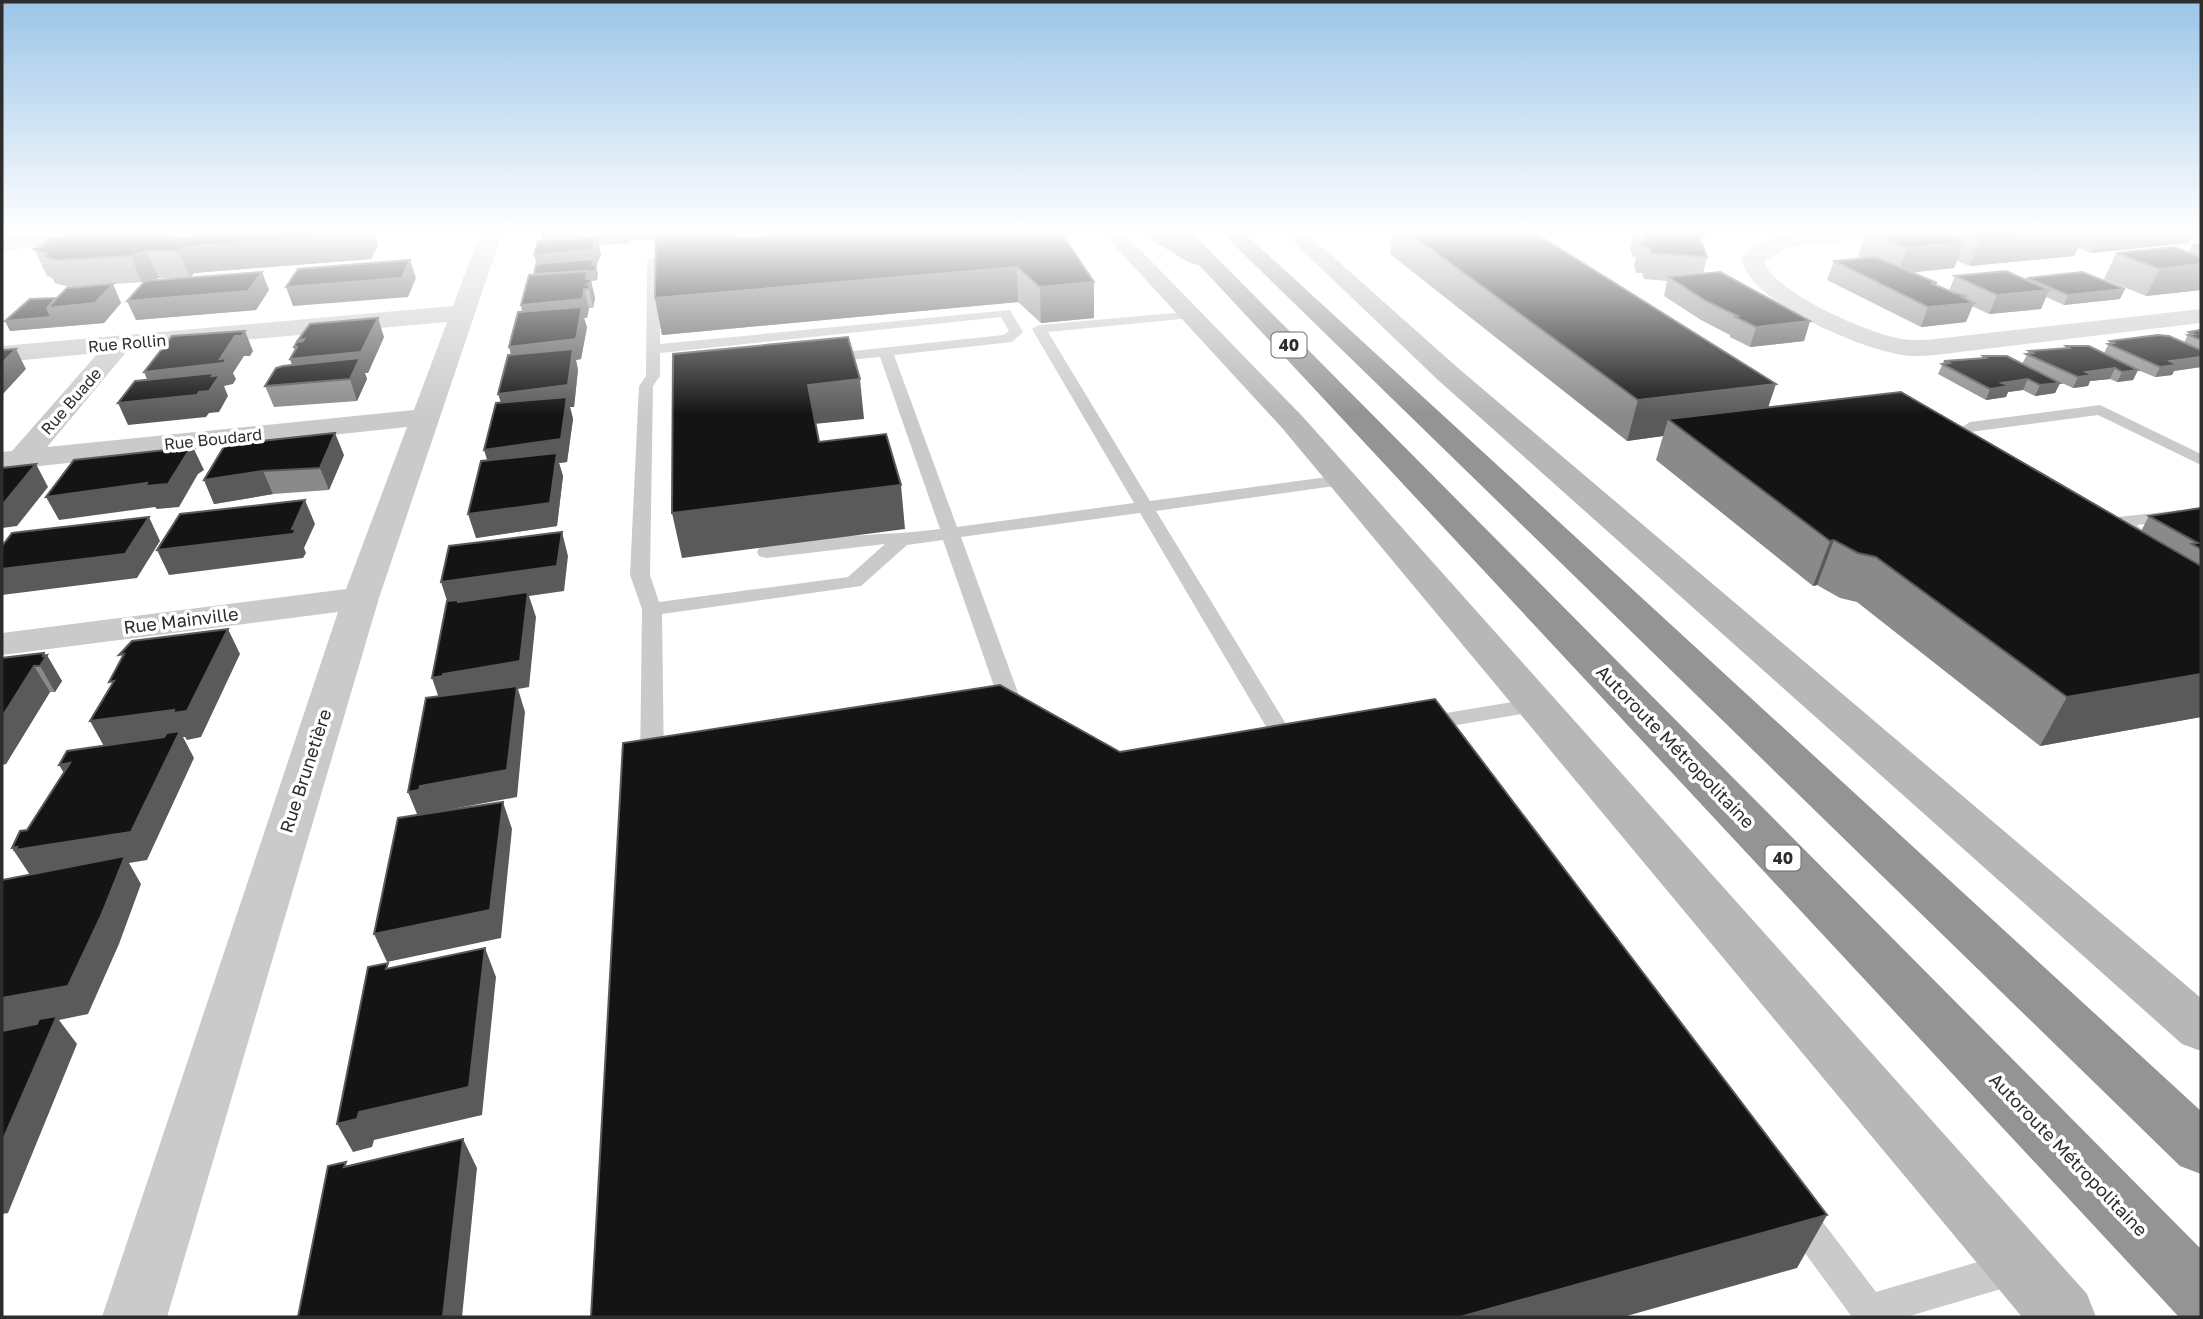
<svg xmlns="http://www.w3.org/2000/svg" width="2203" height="1319" viewBox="0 0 2203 1319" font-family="'Golos Text',sans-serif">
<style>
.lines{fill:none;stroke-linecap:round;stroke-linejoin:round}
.service{fill:#cacaca;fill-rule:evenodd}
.minor{fill:#cacaca;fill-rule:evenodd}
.tertiary{fill:#cacaca;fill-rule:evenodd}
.secondary{fill:#b7b7b7;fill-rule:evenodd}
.motorway{fill:#949494;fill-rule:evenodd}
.wall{fill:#8a8a8a;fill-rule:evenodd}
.shaded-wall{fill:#5a5a5a}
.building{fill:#141414;stroke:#5a5a5a;stroke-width:2}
.labels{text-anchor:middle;stroke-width:7;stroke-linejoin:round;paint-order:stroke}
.far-street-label{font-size:16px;fill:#2d2d2d;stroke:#fff}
.shield{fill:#fff;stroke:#6c6c6c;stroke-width:2}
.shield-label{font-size:16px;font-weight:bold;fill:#2d2d2d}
.street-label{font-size:18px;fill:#2d2d2d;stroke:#fff}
</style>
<rect width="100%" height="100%" fill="#fff"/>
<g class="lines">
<g class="service">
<path d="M684 255 690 259 688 262 659 264 660 344 1010 310 1023 332 1012 342 894 355 957 527 1134 503 1032 329 1039 325 1196 311V317L1191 318 1048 332 1150 501 1342 475 1351 480 1342 485 1156 511 1300 747 1297 752 1289 754 1281 752 1140 513 961 537 1025 712 1022 717H1006L1003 712 943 540 907 545 861 586 662 614 664 768 660 773 652 776 644 773 640 768 642 609 630 575 639 386 646 376 647 261 653 257ZM1001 317 1009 331 1003 335 825 354 818 358 825 362 880 357 940 529C880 537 818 533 759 548L757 552 759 556 766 558 885 544 848 577 659 602 650 575 653 386 660 376V353Z"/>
<polygon points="2100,405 2201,454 2201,465 2098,415 1970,432 1962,427 1970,422"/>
<polygon points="2201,508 2201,518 2137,525 2143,531 2134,536 2109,522 2118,517"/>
<polygon points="1537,698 1545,700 1548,705 1545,710 1422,731 1414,729 1411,724 1414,719 1422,717"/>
<polygon points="1797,1200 1809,1204 1876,1292 2015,1251 2027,1256 2032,1268 2027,1280 2015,1285 1906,1317 1852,1317 1785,1226 1780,1215 1785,1204"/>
</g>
<g class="minor">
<polygon points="111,230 203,230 199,234 192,236 2,250 2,237"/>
<path d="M481 230H503L379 598 167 1317H102L338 612 2 655V633L346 589 407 427 2 470V452L12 451 98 353 2 362V346L453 306ZM447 322 414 410 47 447 128 350Z"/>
<path d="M1834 230H1903L1899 234 1892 236 1788 247 1764 261C1773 292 1866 332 1897 338 1909 341 1922 340 1935 339L2201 309V323L1935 355C1922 356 1910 357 1897 354 1856 346 1751 303 1741 259 1760 231 1804 233 1834 230Z"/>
</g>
<polygon class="tertiary" points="2182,230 2201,230 2201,238 2186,234"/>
<g class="secondary">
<polygon points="1100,230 1121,230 1303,417 2087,1294 2096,1317 2022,1317 1283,429"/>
<polygon points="1281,230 1303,230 1458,368 2201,998 2201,1051 2182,1044 1438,380"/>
</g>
<g class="motorway">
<polygon points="1137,230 1163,230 1170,233 1168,230 1189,230 2201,1249 2201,1317 2178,1316 1199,265 1190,263 1141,234"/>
<polygon points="1219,230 1241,230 2201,1111 2201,1174 2180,1166"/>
</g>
</g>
<g class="wall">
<polygon points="541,230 743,230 744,234 733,235 738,238 850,230 1094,282 1094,318 1041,323 1018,302 662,335 655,298 656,239 629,241 627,244 599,245 601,255 596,266 598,274 597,280 591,281 595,298 593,308 589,308 587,318 584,318 587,327 581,359 576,360 578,370 574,407 570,407 573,419 567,462 559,463 563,476 557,526 476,538 487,461 501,403 511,355 522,312 521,305 534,274 545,240 543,240"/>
<polygon points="1393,230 1530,230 1769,407 2141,531 2149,516 2201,508 2201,717 2040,746 1857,602 1840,598 1817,585 1813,586 1656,460 1663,436 1627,441 1390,254"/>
<polygon points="1635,230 1722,230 1701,240 1707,257 1703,273 1810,321 1804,341 1750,347 1730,337 1730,335 1701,320 1664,296 1667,281 1644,279 1642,273 1636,273 1634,266 1636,257 1633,257 1630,249"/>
<polygon points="1867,230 2195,230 2188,243 2091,253 2078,248 2074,256 1970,266 1957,261 1954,268 1913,272 1937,283 1936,285 1949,291 1955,276 2026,280 2027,278 2120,299 2064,305 2046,297 2041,309 1989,314 1972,306 1966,322 1921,327 1827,280 1834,261 1864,258 1858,256"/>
<path d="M72 231 175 237 378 245 371 259 194 273 190 278 262 272 269 290 256 310 136 320 144 282 113 284 121 303 104 323 10 331 56 298 100 285 69 287 55 283 52 278 47 276 34 249 40 248 39 245 46 243 45 240 74 234ZM159 278H190L147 281Z"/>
<polygon points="2201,244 2201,290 2146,296 2104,279 2116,253 2189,252 2192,245"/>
<polygon points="2201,330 2201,367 2174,371 2172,375 2155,377 2138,370 2133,380 2117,382 2110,379 2090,381 2088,386 2073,388 2040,373 2060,383 2055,393 2035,396 2023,390 2008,392 2006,397 1986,400 1938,374 1944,361 1982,358 1983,356 2022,364 2029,351 2065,348 2066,346 2104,353 2110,341 2184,343 2189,332"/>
<polygon points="384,337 368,373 365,373 367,379 357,401 274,407 265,386 292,365 290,359 295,350 294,347"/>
<polygon points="344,455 329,490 273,494 214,504 204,480"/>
<polygon points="44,653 62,681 55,692 50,692 6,764 2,658"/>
</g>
<g class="shaded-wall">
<polygon points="364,230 373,230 378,245 371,259 194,273 190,278 179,251 166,238 172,231 180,250 183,247"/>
<polygon points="541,230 542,230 545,239 543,240"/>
<polygon points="624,230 626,230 629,241 627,244"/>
<polygon points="790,230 838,230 790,233"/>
<polygon points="1695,230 1722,230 1691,245"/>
<polygon points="2086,230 2074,256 1970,266 1980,240"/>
<polygon points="2101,230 2195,230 2188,243 2091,253"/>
<polygon points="597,237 601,255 596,266 598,274 597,280 591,281 595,298 593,308 589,289 535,287 539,273 534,255"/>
<polygon points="1964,242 1954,268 1898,274 1907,248"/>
<polygon points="147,251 159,278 142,283 131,256"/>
<polygon points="410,260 416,278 408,297 293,306 286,287"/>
<polygon points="2201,264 2201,290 2146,296 2159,269"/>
<polygon points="1017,267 1018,302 662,335 655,298"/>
<polygon points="262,272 269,290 256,310 136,320 127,301"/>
<polygon points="1094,282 1094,318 1041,323 1040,287"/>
<polygon points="113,284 121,303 104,323 10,331 5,321"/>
<polygon points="584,289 589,308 587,318 584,318 587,327 581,359 576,360 578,370 574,407 570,407 573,419 567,462 559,463 563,476 557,526 476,538 468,514 491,472 484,450 505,415 498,394 514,367 509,347 526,324 521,305"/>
<polygon points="2125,289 2120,299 2064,305 2068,295"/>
<polygon points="2049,290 2041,309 1989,314 1997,295"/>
<polygon points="1967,296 1964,304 1974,303 1966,322 1921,327 1928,307 1962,297"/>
<polygon points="378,318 384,337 368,373 365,373 367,379 357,401 350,379 298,380 290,359 298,358 294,347 297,347 305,358 298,340"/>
<polygon points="1810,321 1804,341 1750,347 1756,327"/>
<polygon points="245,331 253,351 250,356 244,356 233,373 236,379 233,384 224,386 228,396 219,412 209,413 206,417 128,425 118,403 153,393 144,372 220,359 235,336"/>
<polygon points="16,349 26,369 2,395 2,363"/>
<polygon points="2201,357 2201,367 2174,371 2172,375 2155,377 2160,367 2170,361"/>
<polygon points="2115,368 2110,379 2090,381 2088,386 2073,388 2078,377 2086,372"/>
<polygon points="2138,370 2133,380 2117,382 2122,372"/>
<polygon points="860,379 864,419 814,424 808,385"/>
<polygon points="2028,379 2023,390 2008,392 2006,397 1986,400 1990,389 2002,383"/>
<polygon points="2060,383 2055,393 2035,396 2040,385"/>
<polygon points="1776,384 1763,423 1668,419 1663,436 1627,441 1638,400"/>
<polygon points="335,433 344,455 329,490 320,468"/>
<polygon points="193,447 204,470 198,474 179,507 157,509 155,507 59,520 46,497 188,452"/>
<polygon points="36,464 48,487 17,526 2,528 2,503"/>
<polygon points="263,471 273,494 214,504 204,480"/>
<polygon points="901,485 905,529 682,558 672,513"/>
<polygon points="305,500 315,524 304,548 306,553 303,558 169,575 157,550 292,529"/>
<polygon points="149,517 160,541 137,578 2,595 2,569"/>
<polygon points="562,532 568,556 564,591 529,596 536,617 529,687 518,689 525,712 517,797 431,813 419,819 408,792 441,704 432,678 449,607 441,582"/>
<polygon points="1834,540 1817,585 1813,586 1830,541"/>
<polygon points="228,629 240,654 201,737 187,740 185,737 183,737 194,758 147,860 129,863 141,884 119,944 88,1014 59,1020 77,1044 8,1213 2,1214 2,998 30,875 12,848 105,748 90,721"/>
<polygon points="44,653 46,656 47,655 62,681 55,692 40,666"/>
<polygon points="34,666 50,692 6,764 2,765 2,717"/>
<polygon points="2201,674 2201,717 2040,746 2067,697"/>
<polygon points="70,763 76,792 59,765"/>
<polygon points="503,802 512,829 501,938 387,962 374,934"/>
<polygon points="485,948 496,977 482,1115 374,1140 372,1147 353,1152 337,1124 359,1112"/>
<polygon points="463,1139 477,1168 462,1317 443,1317"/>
<polygon points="1827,1215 1797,1268 1623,1317 1460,1317"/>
</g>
<g class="building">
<polygon points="75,230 166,230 172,231 166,238 201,236 207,230 364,230 362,233 183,247 179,251 147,251 131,256 56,260 42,256 48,254 34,249 44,246 39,245 50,242 45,240 79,233 72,231"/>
<polygon points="656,230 727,230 738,238 850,230 1059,230 1094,282 1040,287 1017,267 655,298"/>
<polygon points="1405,230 1530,230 1776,384 1638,400"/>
<polygon points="1638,230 1697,230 1707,257 1651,253 1649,247 1642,246 1640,240 1646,240 1644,231 1639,231"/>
<polygon points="1867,230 1935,230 1964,242 1907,248"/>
<polygon points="1954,230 2086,230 1980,240"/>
<polygon points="597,237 591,250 534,255 538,241"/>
<polygon points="2201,244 2201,248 2192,245"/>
<polygon points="2174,247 2201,257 2201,264 2159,269 2116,253"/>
<polygon points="1876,257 1937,283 1931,283 1954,293 1967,296 1962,297 1974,303 1928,307 1834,261"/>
<polygon points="593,259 592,265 596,265 595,271 534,274 536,264"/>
<polygon points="410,260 402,278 286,287 298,269"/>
<polygon points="587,271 586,279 591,279 590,283 585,285 590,284 589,289 584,289 583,299 521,305 529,275"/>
<polygon points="2006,271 2049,290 1997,295 1955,276"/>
<polygon points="262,272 248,291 127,301 145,281"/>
<polygon points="1720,272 1810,321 1756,327 1735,317 1738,316 1706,301 1669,277"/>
<polygon points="2082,272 2125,289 2068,295 2027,278"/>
<polygon points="113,284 95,303 47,308 67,288"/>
<polygon points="56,298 47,308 51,317 5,321 30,299"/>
<polygon points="582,307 576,339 509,347 518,312"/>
<polygon points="378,318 361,352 290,359 297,347 294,347 297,342 303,341 304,339 298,340 310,324"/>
<polygon points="2200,330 2201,340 2188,335 2194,334 2189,332"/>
<polygon points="245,331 241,336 235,336 220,359 227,358 224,363 144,372 172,336"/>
<polygon points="2158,335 2169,336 2201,350 2201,357 2170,361 2177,365 2160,367 2108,344 2114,343 2110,341"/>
<polygon points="848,337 860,379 808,385 819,442 886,434 901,485 672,513 673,354"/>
<polygon points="2066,346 2089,346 2138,370 2122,372 2115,368 2086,372 2093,375 2078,377 2026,354 2033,353 2029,351 2069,348"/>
<polygon points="16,349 2,363 2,350"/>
<polygon points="573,349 568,385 498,394 508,355"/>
<polygon points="1983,356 2007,356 2060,383 2040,385 2028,379 2002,383 2010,386 1990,389 1942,364 1949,363 1944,361 1986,358"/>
<polygon points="360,358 350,379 265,386 276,368 283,366"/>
<polygon points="214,373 212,376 220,375 209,391 199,392 197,395 118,403 135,381"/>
<polygon points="1901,392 2201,566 2201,674 2067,697 1876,557 1858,553 1834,540 1830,541 1668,419"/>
<polygon points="567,397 561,439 484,450 496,403"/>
<polygon points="335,433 320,468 263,471 204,480 225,445"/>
<polygon points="193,447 188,452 168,484 146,486 147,483 46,497 74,460"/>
<polygon points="557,453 550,503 468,514 481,461"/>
<polygon points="36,464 4,503 2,503 2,468"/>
<polygon points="305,500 292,529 296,529 293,534 157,550 180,514"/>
<polygon points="2201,508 2201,549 2192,544 2198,543 2149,516"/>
<polygon points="149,517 125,554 2,569 2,546 12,533"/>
<polygon points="562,532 557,566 441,582 449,546"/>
<polygon points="528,592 520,661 443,674 443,676 432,678 447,601 458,600 458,602"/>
<polygon points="228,629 187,711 173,713 174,710 90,721 114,681 109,682 124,654 119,655 132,641"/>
<polygon points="44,653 43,656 47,655 40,666 34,666 2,717 2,658"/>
<polygon points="1000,685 1120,752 1435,699 1827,1215 1460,1317 591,1317 623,743"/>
<polygon points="517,686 507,770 420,786 419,790 408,792 426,698"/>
<polygon points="180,731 131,832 15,850 17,847 12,848 20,831 27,830 70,763 59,765 67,751 164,737 167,733"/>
<polygon points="503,802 490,910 374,934 398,818"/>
<polygon points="125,856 101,916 68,986 2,998 2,880"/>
<polygon points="485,948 469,1087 359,1112 357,1119 337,1124 368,967 388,963 386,969"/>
<polygon points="57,1016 19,1103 2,1142 2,1031 37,1024 39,1019"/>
<polygon points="463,1139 443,1317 298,1317 328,1166 346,1162 344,1167"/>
</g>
<linearGradient id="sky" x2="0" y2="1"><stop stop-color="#9bc5e8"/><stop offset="0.56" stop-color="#fff"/><stop offset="1" stop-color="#fff" stop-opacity="0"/></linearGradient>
<rect width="2203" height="414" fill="url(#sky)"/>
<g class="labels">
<g class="far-street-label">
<text transform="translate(127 343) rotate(-5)" y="6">Rue Rollin</text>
<text transform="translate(71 401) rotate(-49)" y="6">Rue Buade</text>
<text transform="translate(213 439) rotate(-6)" y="6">Rue Boudard</text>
</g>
<g class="shield">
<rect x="1271.5" y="332.5" width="35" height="25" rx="5"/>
<rect x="1765.5" y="845.5" width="35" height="25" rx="5"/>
</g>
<g class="shield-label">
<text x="1289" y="351">40</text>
<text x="1783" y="864">40</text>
</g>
<g class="street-label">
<text transform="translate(181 621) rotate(-7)" y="6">Rue Mainville</text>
<text transform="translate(1675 747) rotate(46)" y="6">Autoroute Métropolitaine</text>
<text transform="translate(306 771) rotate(-72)" y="6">Rue Brunetière</text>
<text transform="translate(2068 1155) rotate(46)" y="6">Autoroute Métropolitaine</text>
</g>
</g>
<rect width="2203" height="1319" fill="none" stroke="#2d2d2d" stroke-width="7"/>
</svg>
